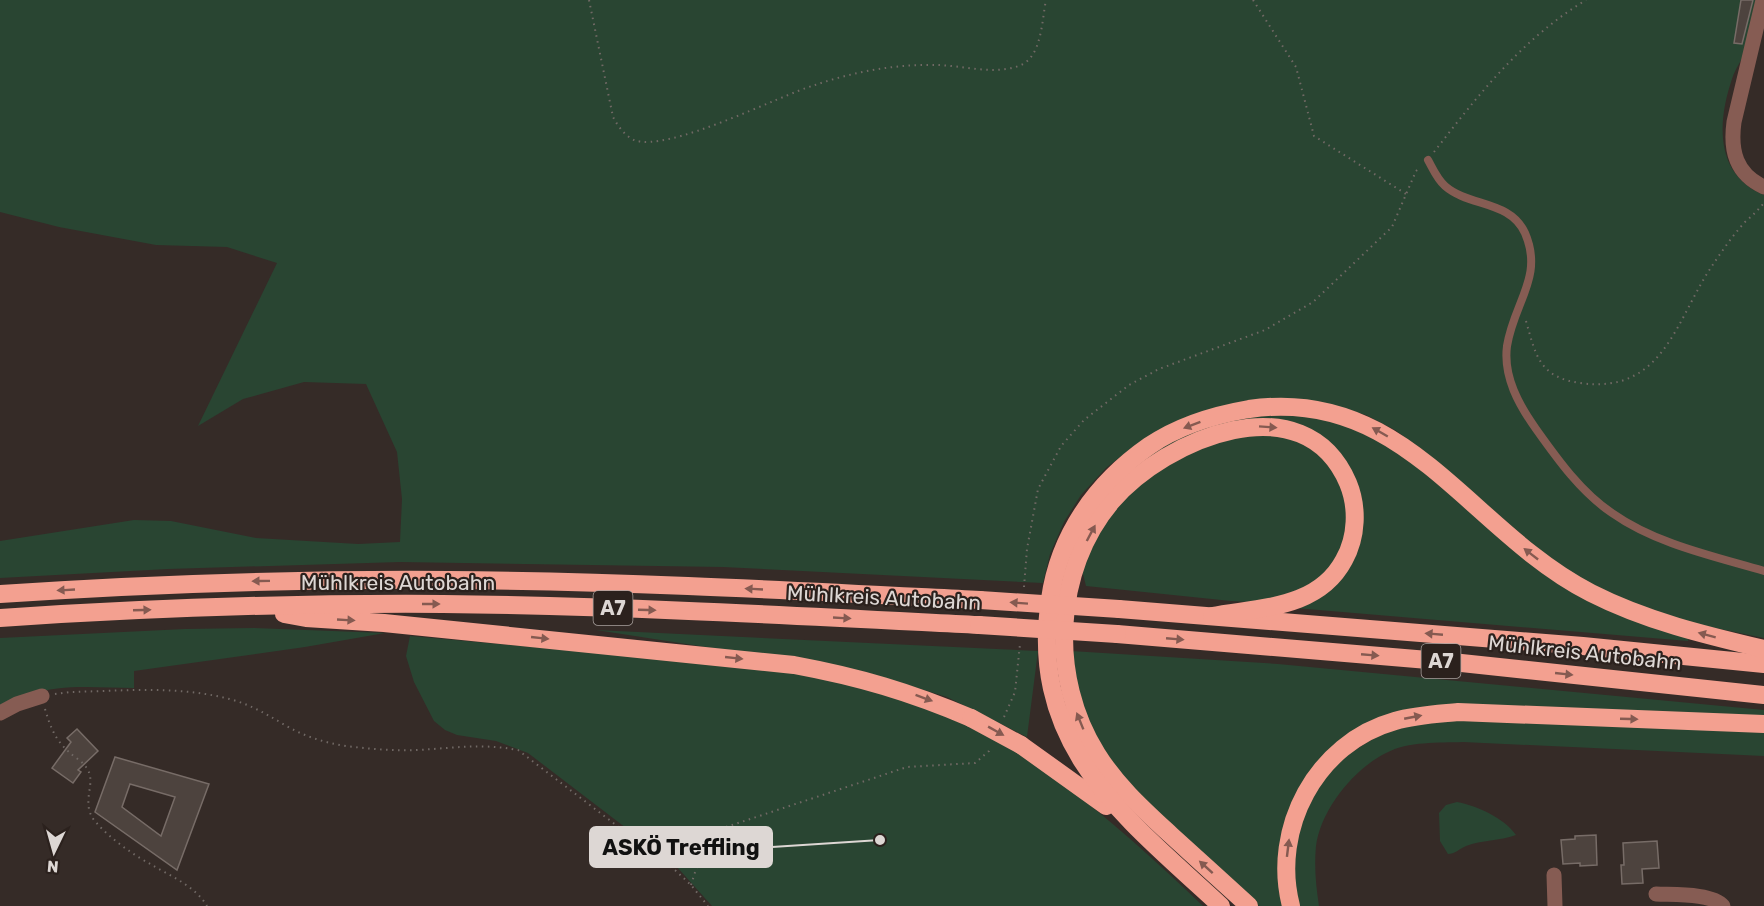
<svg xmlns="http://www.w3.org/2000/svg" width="1764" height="906" viewBox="0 0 1764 906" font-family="Rubik,sans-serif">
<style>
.green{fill:#294532}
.building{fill:#4d433e;stroke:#776c67;stroke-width:1.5;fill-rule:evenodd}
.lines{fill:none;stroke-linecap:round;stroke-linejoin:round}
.path{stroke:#716965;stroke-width:2;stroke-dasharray:1.5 4.5;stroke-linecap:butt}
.lane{stroke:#865c53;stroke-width:8}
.street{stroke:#865c53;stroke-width:15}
.highway{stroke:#f3a090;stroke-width:18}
.highway-bridge{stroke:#f3a090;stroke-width:18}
.oneway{fill:#855a51}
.labels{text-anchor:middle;stroke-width:4.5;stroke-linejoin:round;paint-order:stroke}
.shield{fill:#2b211d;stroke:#a8a09d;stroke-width:1.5}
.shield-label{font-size:20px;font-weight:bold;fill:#ddd7d4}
.street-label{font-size:21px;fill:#ddd7d4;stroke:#2b211d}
.leader{fill:none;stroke:#ddd7d4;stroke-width:2}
.callout-dot{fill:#ddd7d4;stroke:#2b211d;stroke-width:2}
.callout{fill:#ddd7d4;stroke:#ddd7d4;stroke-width:2}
.callout-label{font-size:22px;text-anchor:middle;font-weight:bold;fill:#111}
</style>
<rect width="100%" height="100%" fill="#352b27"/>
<g class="green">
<path d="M0 0H1758C1754 16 1751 34 1746 50 1742 60 1735 69 1732 79 1717 123 1715 175 1764 195V638L1691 623 1636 604 1588 583 1548 557 1423 450 1395 430 1366 415 1330 405 1285 400 1134 446 1106 468 1081 495 1064 522 1050 554 1043 583 723 567 400 562 168 569 0 578V541L134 520 171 521 256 538 358 544 400 542 402 499 397 452 366 384 304 382 243 399 198 426 277 263 227 247 156 245 59 227 0 212Z"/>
<polygon points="1251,414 1325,417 1396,448 1504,541 1689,637 1688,641 1295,608 1344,572 1354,480 1346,464 1333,449 1274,420 1246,419 1222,425 1169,447 1060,576 1121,475 1186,432"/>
<polygon points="1279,432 1318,450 1340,477 1350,525 1334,566 1297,596 1250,602 1231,601 1086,586 1081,566 1094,536 1143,478 1217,439"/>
<path d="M253 628 385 633 305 647 134 671V688C100 688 62 683 30 695 20 698 10 704 0 709V638L185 629Z"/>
<polygon points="596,630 1038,651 1027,737 947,697 862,671"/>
<path d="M410 636 755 667C848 679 941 704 1022 754 1035 762 1046 772 1059 781 1110 819 1157 862 1203 906H712L677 867 528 753 496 741 457 735 445 730 434 721 414 682 406 656Z"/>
<polygon points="1071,651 1278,664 1764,710 1764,717 1426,709 1309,775 1285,906 1259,906 1213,866 1118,774 1081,711"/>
<path d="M1469 720 1764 732V756L1463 742C1438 743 1409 741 1386 753 1354 769 1321 809 1316 846 1314 867 1316 886 1319 906H1298L1294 887 1295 843 1309 798 1341 759 1376 737 1402 727 1432 722Z"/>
<path d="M1457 802C1477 806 1503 817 1516 835 1499 841 1482 840 1466 846 1459 849 1455 854 1448 854L1440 841 1439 813 1446 805Z"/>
</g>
<g class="building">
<polygon points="1741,0 1753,0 1742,44 1734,43"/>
<polygon points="77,729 98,751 78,770 81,772 73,783 52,768 71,742 67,738"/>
<path d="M115 757 209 784 177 870 95 812ZM130 784 175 797 161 836 122 807Z"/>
<polygon points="1596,835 1597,865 1580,866 1580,863 1563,864 1561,840 1575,839 1575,836"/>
<polygon points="1657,841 1659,868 1642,869 1643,883 1622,884 1621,865 1624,865 1623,843"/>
</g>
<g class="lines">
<g class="path">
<path d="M589 0 613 117C618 126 624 135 634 140 668 153 778 96 815 85 853 72 895 64 935 65 962 65 995 76 1021 65 1042 56 1042 19 1046 0"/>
<polyline points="1253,0 1296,67 1314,136 1406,194"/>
<path d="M1434 152C1478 95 1523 38 1586 0"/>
<path d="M1526 321C1536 356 1539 377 1580 383 1664 395 1676 319 1712 266 1722 251 1733 235 1745 222 1752 216 1758 210 1764 203"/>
<polyline points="1024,587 1027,549 1038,489 1061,446 1084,420 1129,385 1159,369 1265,330 1313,302 1392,227 1416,171 1420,167"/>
<path d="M55 694 70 692C123 691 180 685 233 700 254 706 271 717 290 728 307 737 326 743 346 746 370 749 394 751 418 750 455 748 481 743 518 750L676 871 691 885 708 906"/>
<path d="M45 709C50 726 55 740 69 752 74 757 82 761 86 767 98 782 80 801 94 820 109 838 132 854 152 865 172 877 195 886 207 906"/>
<polyline points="1004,717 1015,692 1020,644"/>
<polyline points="691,885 704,844 714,831 907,767 975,763 989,751 991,747"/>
</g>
<path class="lane" d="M1428 160C1433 169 1437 179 1445 186 1469 207 1510 200 1525 233 1544 277 1514 302 1507 346 1503 377 1519 405 1536 429 1558 460 1581 492 1612 513 1656 544 1713 556 1764 571"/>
<g class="street">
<path d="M1763 0 1734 122C1730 151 1736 174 1764 187"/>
<polyline points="0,713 17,704 42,696"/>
<polyline points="1554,875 1555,906"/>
<path d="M1656 894C1673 895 1712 893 1723 906"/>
</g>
<g class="highway">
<path d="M0 594C149 584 299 579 448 580 626 581 803 591 980 600"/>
<polyline points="1119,609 1583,646 1764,664"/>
<path d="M284 614 306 618 384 623 794 665C859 677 910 692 971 718"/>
<path d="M1212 616C1260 607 1318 609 1344 560 1357 537 1358 507 1348 483 1304 380 1165 439 1112 501 1053 570 1049 678 1097 754 1117 786 1144 810 1171 835 1197 859 1223 882 1249 906"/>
<path d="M0 618C147 608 295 603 443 604 622 606 801 616 979 625"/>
<polyline points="1117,634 1452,662 1764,695"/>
<polyline points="1021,745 1106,806"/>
<path d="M1221 906C1125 817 1028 747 1050 599 1059 535 1096 483 1149 446 1178 426 1214 415 1249 409 1406 386 1469 531 1591 593 1646 621 1705 635 1764 649"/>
<path d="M1291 906C1271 829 1316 743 1395 721 1415 715 1437 714 1458 712L1764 724"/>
</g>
<g class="highway-bridge">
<polyline points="980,600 1119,609"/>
<polyline points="979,625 1117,634"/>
<polyline points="971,718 1021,745"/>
</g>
</g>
<defs><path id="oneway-solid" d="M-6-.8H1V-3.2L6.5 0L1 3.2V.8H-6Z" transform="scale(1.5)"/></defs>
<g class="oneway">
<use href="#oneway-solid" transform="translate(1192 425) rotate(159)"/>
<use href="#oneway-solid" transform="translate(1268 427) rotate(4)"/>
<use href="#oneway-solid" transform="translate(1380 432) rotate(-150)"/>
<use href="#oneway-solid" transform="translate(1091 533) rotate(-62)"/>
<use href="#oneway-solid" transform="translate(1531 554) rotate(-142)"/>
<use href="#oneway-solid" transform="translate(261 581) rotate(179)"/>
<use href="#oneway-solid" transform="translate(754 589) rotate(-177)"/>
<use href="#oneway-solid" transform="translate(66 590) rotate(177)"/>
<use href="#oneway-solid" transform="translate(1019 603) rotate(-176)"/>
<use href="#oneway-solid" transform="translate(431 604)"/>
<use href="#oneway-solid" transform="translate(142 610) rotate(-2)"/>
<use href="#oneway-solid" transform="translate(647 610) rotate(2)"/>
<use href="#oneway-solid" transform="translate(842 618) rotate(3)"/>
<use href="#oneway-solid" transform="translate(346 620) rotate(3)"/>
<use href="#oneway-solid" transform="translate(1434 634) rotate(-175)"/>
<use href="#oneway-solid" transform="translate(1707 635) rotate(-165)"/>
<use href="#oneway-solid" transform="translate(540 638) rotate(6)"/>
<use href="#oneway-solid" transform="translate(1175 639) rotate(5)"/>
<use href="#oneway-solid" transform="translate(1370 655) rotate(5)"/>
<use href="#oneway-solid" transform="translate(734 658) rotate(6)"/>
<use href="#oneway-solid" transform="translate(1564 674) rotate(6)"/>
<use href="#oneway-solid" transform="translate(924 698) rotate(20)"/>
<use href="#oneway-solid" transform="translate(1413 717) rotate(-11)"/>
<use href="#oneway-solid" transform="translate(1629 719) rotate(2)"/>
<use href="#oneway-solid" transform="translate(1080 721) rotate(-112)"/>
<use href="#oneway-solid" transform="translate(996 731) rotate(29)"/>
<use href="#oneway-solid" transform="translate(1288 848) rotate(-83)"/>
<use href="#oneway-solid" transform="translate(1206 867) rotate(-138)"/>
</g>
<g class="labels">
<g class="shield">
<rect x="593.5" y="591" width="39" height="34" rx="4.5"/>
<rect x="1421.5" y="644" width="39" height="34" rx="4.5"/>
</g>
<g class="shield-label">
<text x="613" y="615">A7</text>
<text x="1441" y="668">A7</text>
</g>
<g class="street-label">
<text x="398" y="590">Mühlkreis Autobahn</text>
<text transform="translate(884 598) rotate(3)" y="7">Mühlkreis Autobahn</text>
<text transform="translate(1585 653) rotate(6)" y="7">Mühlkreis Autobahn</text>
</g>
</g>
<path class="leader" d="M880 840L772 847"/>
<circle class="callout-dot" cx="880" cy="840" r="6"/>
<rect class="callout" x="590" y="827" width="182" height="40" rx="6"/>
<g class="callout-label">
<text x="681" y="855">ASKÖ Treffling</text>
</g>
<g transform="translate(54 852) rotate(185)" stroke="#2b211d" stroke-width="4.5" paint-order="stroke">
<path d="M0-4.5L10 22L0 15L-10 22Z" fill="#ddd7d4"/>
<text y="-9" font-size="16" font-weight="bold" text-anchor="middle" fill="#ddd7d4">N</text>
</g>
</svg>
